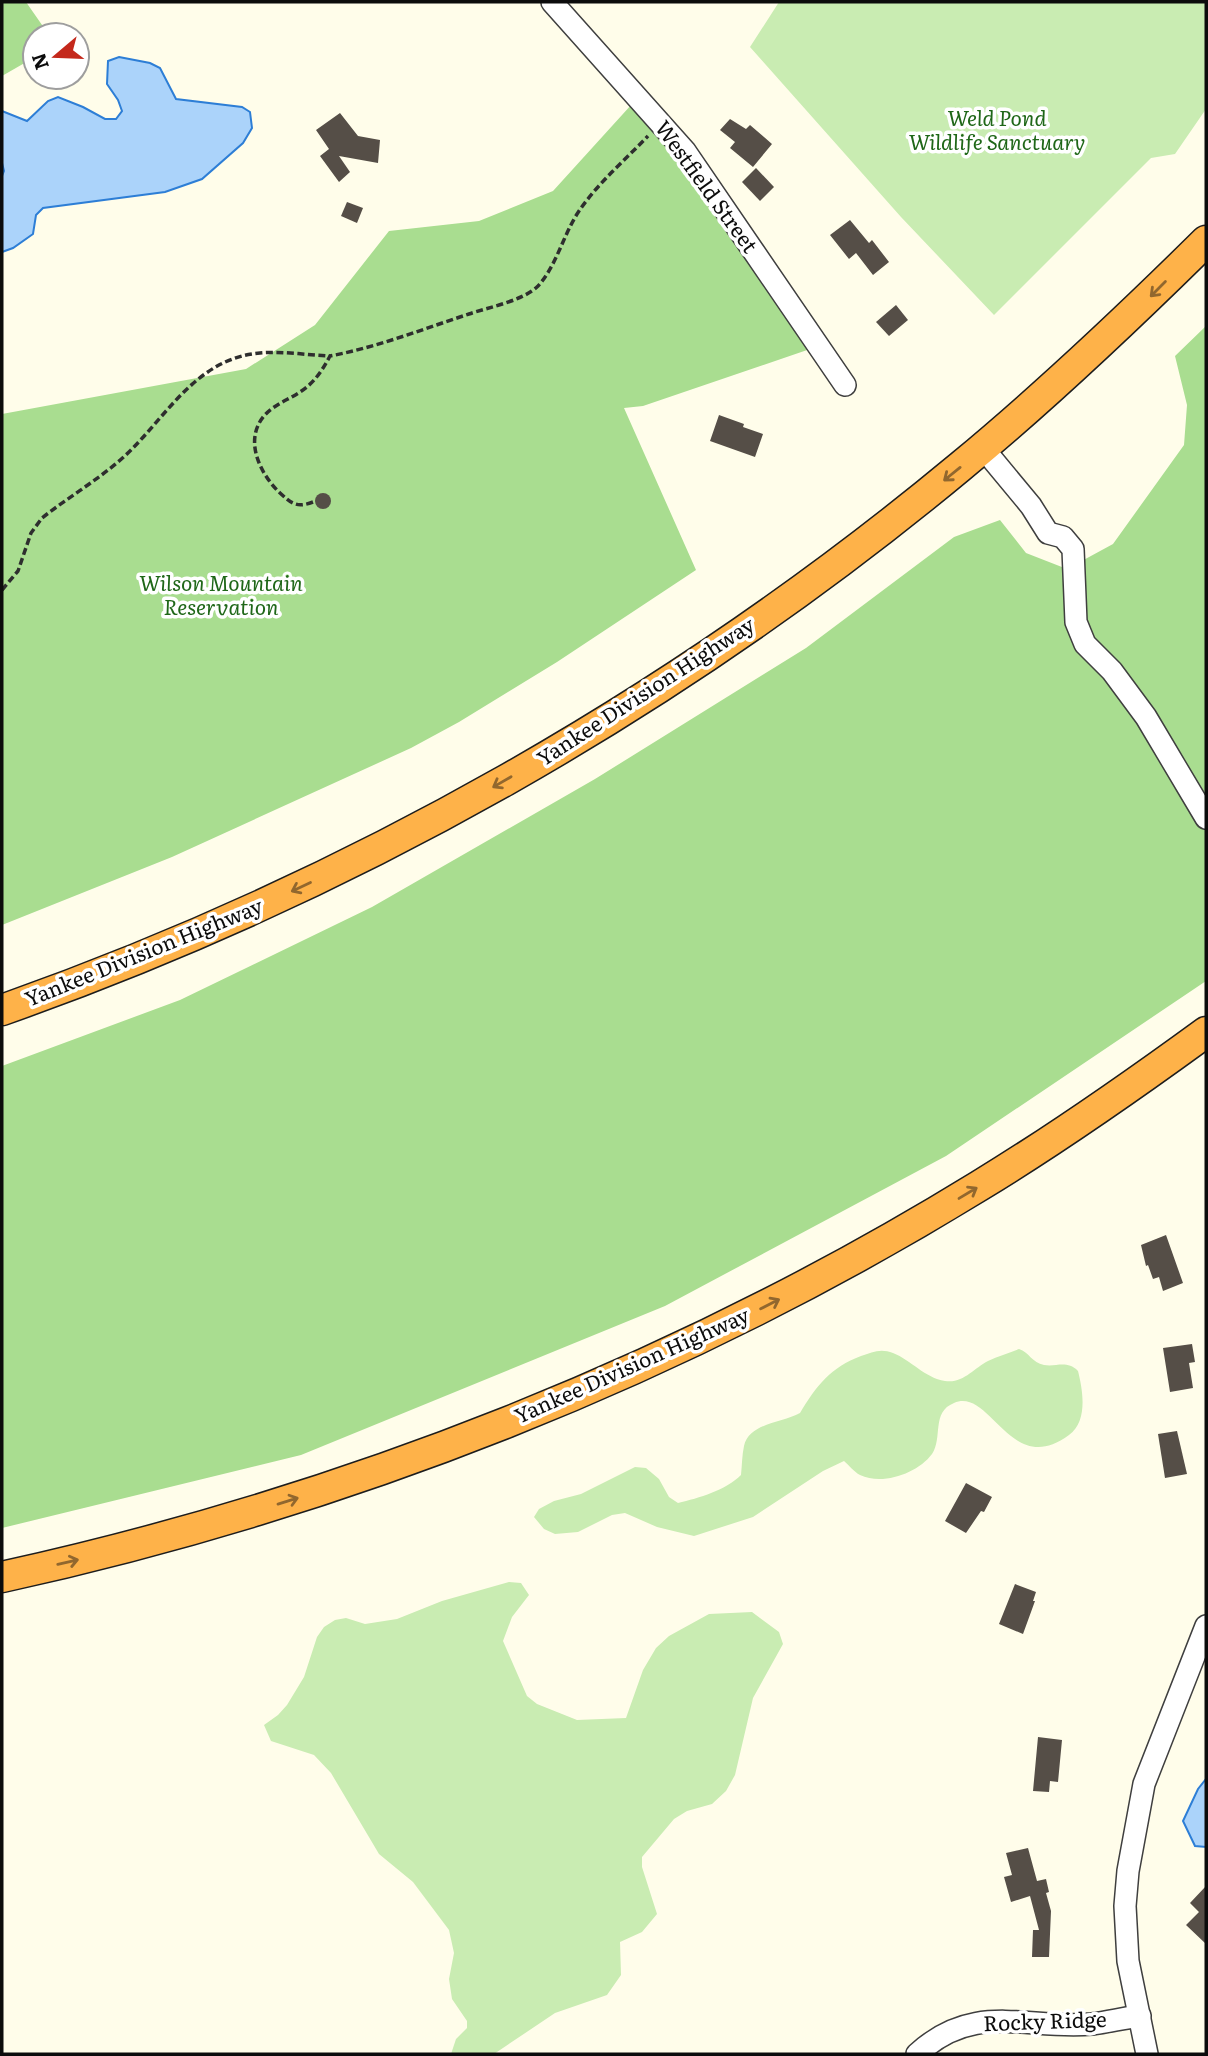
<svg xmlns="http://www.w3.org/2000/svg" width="1208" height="2056" viewBox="0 0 1208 2056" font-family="Literata,serif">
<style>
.green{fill:#c9ecb2}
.forest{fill:#a9dd90}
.water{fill:#abd3fa;stroke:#2d7ed6;stroke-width:2}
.building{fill:#554e47}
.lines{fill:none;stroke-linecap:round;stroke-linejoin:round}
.minor-casing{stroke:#3f3f3f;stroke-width:24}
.highway-casing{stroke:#1d1d1d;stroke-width:33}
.path{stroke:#2e2e2e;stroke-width:3.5;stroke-dasharray:7 3.5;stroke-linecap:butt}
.minor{stroke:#fff;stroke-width:21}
.highway{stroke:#feb249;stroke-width:30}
.oneway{stroke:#91672e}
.labels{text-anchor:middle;stroke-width:7;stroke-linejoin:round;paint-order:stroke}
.park-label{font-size:21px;font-style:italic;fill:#1f6718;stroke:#fff}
.street-label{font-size:21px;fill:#0c0c0c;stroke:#fff}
</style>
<rect width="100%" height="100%" fill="#fffdea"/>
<g class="green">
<polygon points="779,2 1206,2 1206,109 1175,154 1151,158 994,315 901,217 750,47"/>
<path d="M1019 1349C1029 1352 1032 1363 1044 1365 1057 1367 1067 1360 1078 1371 1083 1391 1088 1421 1069 1435 1010 1479 991 1387 954 1403 931 1412 943 1438 932 1454 918 1473 883 1486 860 1475 854 1472 849 1465 844 1461L823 1471 753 1517 694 1536 657 1527 625 1513 612 1515 578 1532 555 1534 544 1529 534 1517 539 1509 554 1501 581 1494 635 1467 646 1468 659 1479 669 1497 678 1503C699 1498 726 1490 741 1475 742 1465 742 1455 744 1446 749 1423 782 1423 800 1413 816 1386 831 1367 861 1356 872 1352 881 1348 893 1353 911 1360 925 1378 945 1381 963 1384 974 1368 988 1361 998 1356 1009 1353 1019 1349Z"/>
<polygon points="509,1582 521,1583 529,1595 512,1617 503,1641 527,1696 537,1704 577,1720 626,1718 643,1670 656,1648 669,1636 709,1614 752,1612 779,1632 783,1644 753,1698 735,1775 726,1791 712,1804 687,1811 674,1819 642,1857 642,1867 657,1914 642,1932 620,1942 621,1975 607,1995 555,2013 494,2054 451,2054 456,2039 467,2028 467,2021 452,1999 449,1979 454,1953 449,1930 413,1882 379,1854 331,1773 314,1755 271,1741 264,1725 278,1715 287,1705 304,1677 317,1637 324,1627 335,1620 346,1618 365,1624 397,1619 442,1601"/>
</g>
<g class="forest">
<polygon points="2,2 26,2 49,35 35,35 35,57 2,76"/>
<polygon points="632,104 658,136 813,348 643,406 624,408 696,570 557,662 459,722 411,748 172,857 2,925 2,414 246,369 315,325 389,231 479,221 553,191"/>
<polygon points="1206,326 1206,981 946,1156 665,1306 301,1455 2,1528 2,1066 180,1000 372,907 595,779 806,648 954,537 1000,520 1026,553 1067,569 1113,544 1184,445 1187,405 1175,356"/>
</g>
<g class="water">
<polygon points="119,57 150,63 160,68 176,99 242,107 250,112 252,128 243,143 202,179 165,192 43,208 36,215 33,234 13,248 2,252 2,176 4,171 2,163 2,111 27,121 48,101 58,97 83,107 105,119 116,119 122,111 118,100 107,84 108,61"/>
<polygon points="1206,1779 1206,1847 1195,1846 1183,1821 1198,1789"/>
</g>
<g class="building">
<polygon points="340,113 358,136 380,140 378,163 339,156 350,172 339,182 320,156 329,149 316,130"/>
<polygon points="730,119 746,129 750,125 772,144 753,167 730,148 735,142 720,130"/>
<polygon points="756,168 774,187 760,201 742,182"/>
<polygon points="347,202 363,208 357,223 341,216"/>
<polygon points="850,220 869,243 872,240 889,262 873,275 856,253 849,259 830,235"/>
<polygon points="896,305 908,320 889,336 876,322"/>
<polygon points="719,415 744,424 743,427 763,434 755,457 710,441"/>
<circle cx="323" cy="501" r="8"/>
<polygon points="1166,1235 1183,1283 1163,1291 1159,1277 1153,1279 1148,1265 1146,1266 1141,1245"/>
<polygon points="1192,1344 1195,1362 1189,1363 1193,1388 1170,1392 1163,1348"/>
<polygon points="1177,1431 1187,1474 1165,1478 1158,1434"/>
<polygon points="966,1483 992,1497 984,1512 981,1511 966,1533 945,1521"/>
<polygon points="1015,1584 1036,1592 1033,1601 1035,1601 1023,1634 999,1624"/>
<polygon points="1038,1737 1062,1740 1058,1782 1050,1781 1049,1792 1033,1791"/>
<polygon points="1028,1848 1037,1881 1046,1879 1049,1892 1046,1893 1051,1911 1049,1957 1032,1957 1033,1930 1039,1930 1030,1896 1011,1902 1004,1877 1012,1875 1006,1853"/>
<polygon points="1206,1886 1206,1944 1186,1925 1199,1912 1190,1903"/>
</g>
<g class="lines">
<defs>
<g id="minor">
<polyline points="552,2 685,151 845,385"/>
<polyline points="983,448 1031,506 1048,533 1063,537 1073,549 1076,622 1085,644 1112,671 1146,717 1206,818"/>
<path d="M917 2054C975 2001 1026 2030 1092 2024 1108 2022 1124 2018 1140 2016"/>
<polyline points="1147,2054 1128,1961 1125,1906 1128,1871 1144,1784 1206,1626"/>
</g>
<g id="highway">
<path d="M2 1010C350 887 677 702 961 466 1047 395 1127 319 1206 241"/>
<path d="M2 1577C347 1501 678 1371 979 1186 1058 1138 1132 1086 1206 1032"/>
</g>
</defs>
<use href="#minor" class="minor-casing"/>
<use href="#highway" class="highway-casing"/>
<g class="path">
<path d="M313 502C297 508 292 504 280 493 261 475 243 441 264 416 273 405 288 400 300 392 314 383 322 371 330 356 378 347 423 329 469 314 489 307 523 301 538 286 557 265 563 235 579 211 598 183 625 160 648 136"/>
<path d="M2 590 18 571 31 533 42 518C71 495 105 476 131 450 170 411 199 358 260 353 283 351 307 355 330 356"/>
</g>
<use href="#minor" class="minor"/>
<use href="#highway" class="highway"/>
</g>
<defs><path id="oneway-shaft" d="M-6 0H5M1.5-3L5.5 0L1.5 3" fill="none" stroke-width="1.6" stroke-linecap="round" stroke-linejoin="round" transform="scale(1.75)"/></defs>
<g class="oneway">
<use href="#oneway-shaft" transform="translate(1158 289) rotate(135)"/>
<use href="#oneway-shaft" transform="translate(952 474) rotate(141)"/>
<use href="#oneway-shaft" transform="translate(502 782) rotate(150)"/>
<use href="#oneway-shaft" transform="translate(301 887) rotate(155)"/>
<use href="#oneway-shaft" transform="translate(968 1193) rotate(-31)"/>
<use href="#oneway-shaft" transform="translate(770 1304) rotate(-27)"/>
<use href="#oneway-shaft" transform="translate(288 1501) rotate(-17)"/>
<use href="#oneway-shaft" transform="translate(68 1562) rotate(-13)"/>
</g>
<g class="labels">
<g class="park-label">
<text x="997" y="126">Weld Pond<tspan x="997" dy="24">Wildlife Sanctuary</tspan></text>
<text x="221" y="591">Wilson Mountain<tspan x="221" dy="24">Reservation</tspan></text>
</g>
<g class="street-label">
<text transform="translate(706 187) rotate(54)" y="7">Westfield Street</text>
<text transform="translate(646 692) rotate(-33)" y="7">Yankee Division Highway</text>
<text transform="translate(144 953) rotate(-22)" y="7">Yankee Division Highway</text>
<text transform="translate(632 1366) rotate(-24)" y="7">Yankee Division Highway</text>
<text transform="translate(1045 2022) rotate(-2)" y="7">Rocky Ridge</text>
</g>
</g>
<rect width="1208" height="2056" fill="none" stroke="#0c0c0c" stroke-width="7"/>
<g transform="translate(56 56) rotate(251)"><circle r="33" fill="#ffffff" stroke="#9e9e9e" stroke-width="2"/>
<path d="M0-5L12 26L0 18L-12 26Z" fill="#c4281b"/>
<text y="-10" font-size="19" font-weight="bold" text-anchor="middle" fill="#0c0c0c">N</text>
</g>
</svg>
